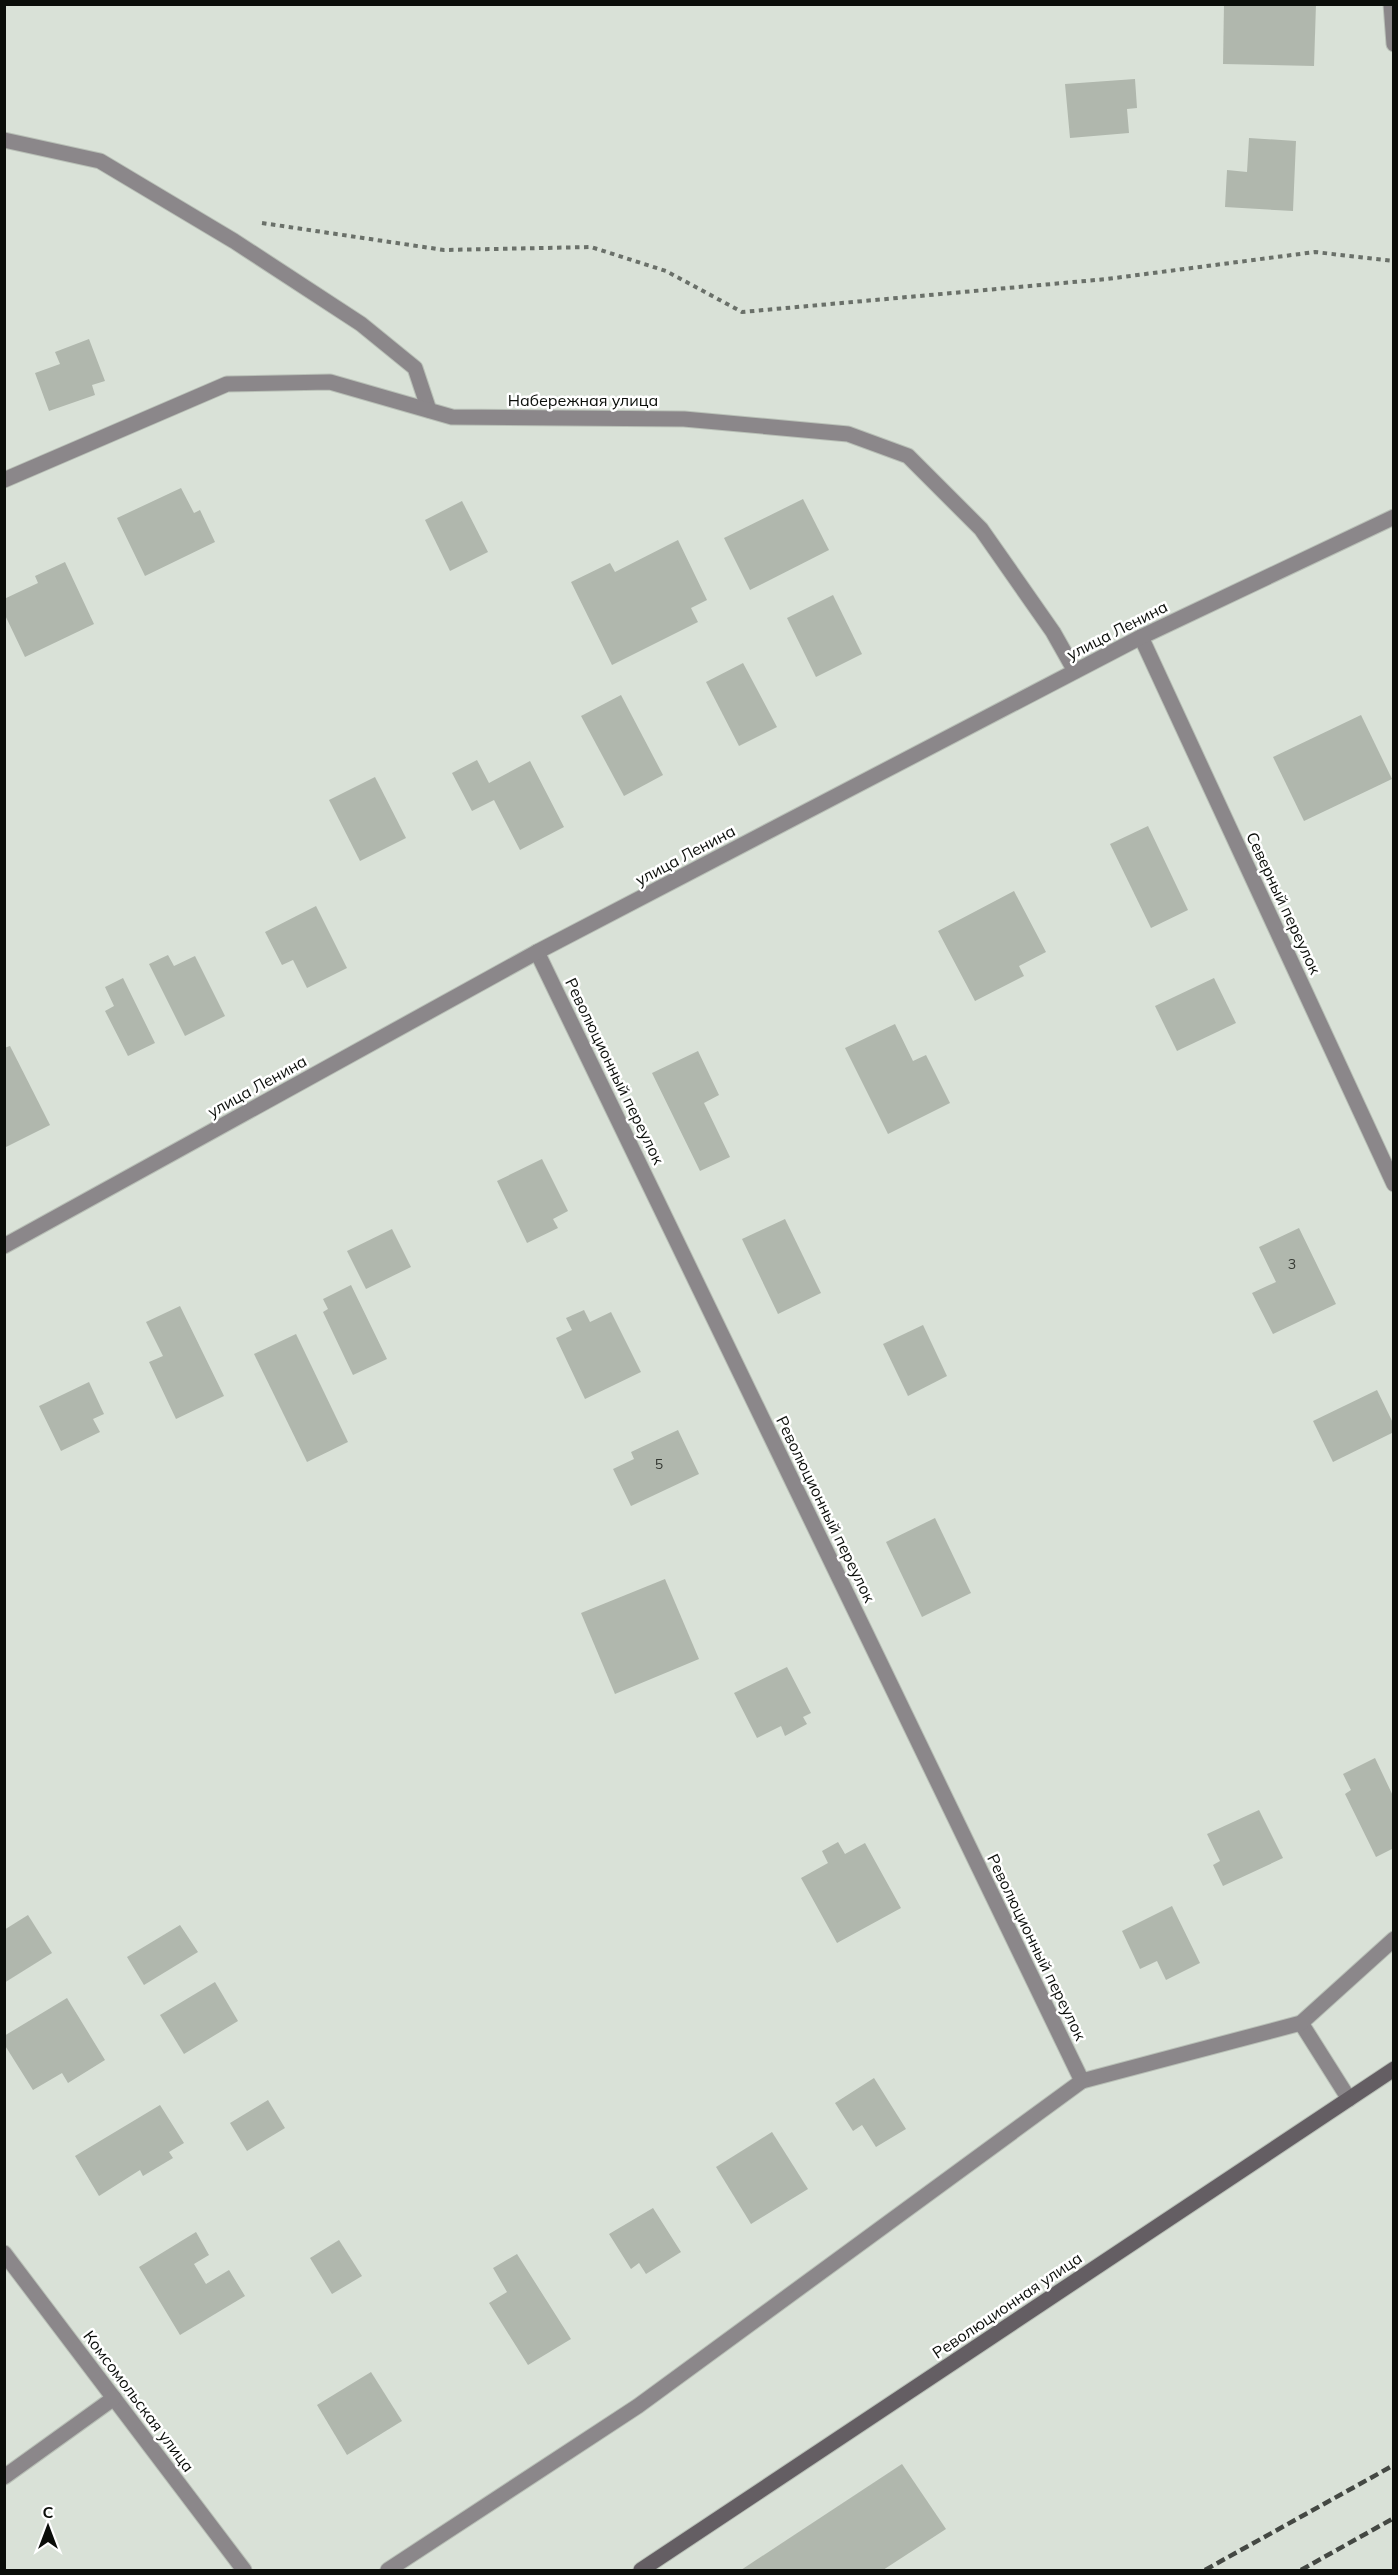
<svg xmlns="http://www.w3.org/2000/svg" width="1398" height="2575" viewBox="0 0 1398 2575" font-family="Mulish,sans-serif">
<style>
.building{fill:#b0b7ad}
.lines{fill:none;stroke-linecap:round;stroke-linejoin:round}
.service-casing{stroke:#b8bfb6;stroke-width:17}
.minor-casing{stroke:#b8bfb6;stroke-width:17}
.secondary-casing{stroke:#b8bfb6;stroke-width:17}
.path{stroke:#6a7069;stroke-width:4;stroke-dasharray:4.5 4.5;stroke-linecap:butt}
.service{stroke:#8b878a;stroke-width:15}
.minor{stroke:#8b878a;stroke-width:15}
.secondary{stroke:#645e63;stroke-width:15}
.rail{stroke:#444843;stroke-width:4.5;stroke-dasharray:9 4.5;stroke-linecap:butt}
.labels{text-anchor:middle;stroke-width:5;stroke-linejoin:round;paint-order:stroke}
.number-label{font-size:14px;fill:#343832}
.street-label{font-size:16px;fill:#0a0d09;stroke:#fff}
</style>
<rect width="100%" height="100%" fill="#d9e1d7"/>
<g class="building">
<polygon points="1224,4 1316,4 1314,66 1223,64"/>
<polygon points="1135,79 1137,108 1127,109 1129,133 1070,138 1065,84"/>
<polygon points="1249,138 1296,141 1293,211 1225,207 1227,170 1247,172"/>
<polygon points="89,339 105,381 92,385 95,395 49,411 35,373 60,364 55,352"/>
<polygon points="181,488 194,513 200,510 215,542 145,576 117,518"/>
<polygon points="803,499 829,550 750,590 724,538"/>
<polygon points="462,501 488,552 450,571 425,520"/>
<polygon points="678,540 707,600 691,608 698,622 612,665 571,582 610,563 615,572"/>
<polygon points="65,562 94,624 25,657 4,613 4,599 38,583 35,576"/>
<polygon points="833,595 862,654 816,677 787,618"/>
<polygon points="743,663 777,727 739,746 706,682"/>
<polygon points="621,695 663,775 624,796 581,716"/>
<polygon points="1361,715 1392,779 1304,821 1273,757"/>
<polygon points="477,760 489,783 530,761 564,827 520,850 494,800 472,811 452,773"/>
<polygon points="375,777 406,838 360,861 329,800"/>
<polygon points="1148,826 1188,910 1151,928 1110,844"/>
<polygon points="1014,891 1046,952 1019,966 1024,976 975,1001 938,931"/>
<polygon points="316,906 347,968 307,988 293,960 282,965 265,932"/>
<polygon points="168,955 174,966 195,956 225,1016 185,1036 149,964"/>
<polygon points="123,978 155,1043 128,1056 105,1011 114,1006 105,987"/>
<polygon points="1214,978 1236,1023 1177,1051 1155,1006"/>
<polygon points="895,1024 913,1061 926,1055 950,1103 888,1134 845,1048"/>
<polygon points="10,1046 50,1125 4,1148 4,1048"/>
<polygon points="698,1051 719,1095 704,1103 730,1157 700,1171 652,1073"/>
<polygon points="542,1159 568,1211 553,1219 558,1228 527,1243 497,1181"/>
<polygon points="785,1219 821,1293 778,1314 742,1239"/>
<polygon points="1299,1228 1336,1304 1273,1334 1252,1293 1276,1282 1259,1247"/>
<polygon points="392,1229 411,1267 366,1289 347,1251"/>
<polygon points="351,1285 387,1359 353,1375 323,1312 328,1309 323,1299"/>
<polygon points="180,1306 224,1396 176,1419 149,1362 163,1356 146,1322"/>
<polygon points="584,1310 590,1322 611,1312 641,1372 585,1399 556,1338 572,1330 566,1318"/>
<polygon points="923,1325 947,1376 908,1396 883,1344"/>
<polygon points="296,1334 348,1442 307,1462 254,1354"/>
<polygon points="89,1382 104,1414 93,1419 100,1432 61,1451 39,1406"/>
<polygon points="1377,1390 1394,1425 1394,1432 1333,1462 1313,1421"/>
<polygon points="678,1430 699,1474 631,1506 613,1469 634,1459 631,1452"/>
<polygon points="935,1518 971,1593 922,1617 886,1542"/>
<polygon points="665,1579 699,1659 615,1694 581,1613"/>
<polygon points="787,1667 811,1713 803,1717 807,1724 785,1736 781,1726 757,1738 734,1693"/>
<polygon points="1375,1758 1394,1798 1394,1848 1376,1857 1345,1794 1351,1790 1343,1774"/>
<polygon points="1259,1810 1283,1858 1223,1886 1213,1865 1220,1861 1207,1834"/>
<polygon points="838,1842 845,1854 865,1843 901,1908 837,1943 801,1878 828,1863 822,1851"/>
<polygon points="1172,1906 1200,1963 1166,1980 1157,1961 1140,1969 1122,1931"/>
<polygon points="28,1915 52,1953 4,1983 4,1930"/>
<polygon points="180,1925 198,1952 144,1985 127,1957"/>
<polygon points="215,1982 238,2021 184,2054 160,2015"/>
<polygon points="67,1998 105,2060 68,2083 62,2073 33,2090 4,2044 4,2036"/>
<polygon points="874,2078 906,2129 876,2147 862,2125 853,2131 835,2103"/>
<polygon points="268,2100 285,2128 247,2151 230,2123"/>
<polygon points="160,2105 184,2143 169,2152 173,2158 143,2176 140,2170 99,2196 75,2156"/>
<polygon points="772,2132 808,2189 751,2224 716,2167"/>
<polygon points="653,2208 681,2252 646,2274 639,2263 631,2269 609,2234"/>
<polygon points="196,2232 209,2255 194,2264 206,2284 229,2270 245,2296 180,2335 139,2267"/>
<polygon points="339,2240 362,2276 332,2294 310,2258"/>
<polygon points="517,2254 571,2339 528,2365 489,2303 507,2292 493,2268"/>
<polygon points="371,2372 402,2421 347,2455 317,2405"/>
<polygon points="902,2464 946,2529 883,2570 741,2570"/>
</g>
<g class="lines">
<defs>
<g id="service">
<polyline points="4,140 100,161 234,241 361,324 415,368 429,410"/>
<polyline points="1301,2023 1349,2099"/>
</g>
<g id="minor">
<polyline points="1391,4 1394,44"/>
<polyline points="4,480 227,384 330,382 452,417 684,419 848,434 908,456 981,529 1053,632 1075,671"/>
<polyline points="1141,637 1394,1184"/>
<polyline points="537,952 1082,2081"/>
<polyline points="4,1246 537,952 1141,637 1394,517"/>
<polyline points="4,2253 244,2570"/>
<polyline points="4,2477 114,2398"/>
<polyline points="388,2570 638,2406 1082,2081 1301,2023 1394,1939"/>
</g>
<polyline id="secondary" points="641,2570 1394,2069"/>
</defs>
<use href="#service" class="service-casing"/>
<use href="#minor" class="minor-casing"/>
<use href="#secondary" class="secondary-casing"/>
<polyline class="path" points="262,223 444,250 591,247 666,271 742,312 1107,279 1315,252 1394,261"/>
<use href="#service" class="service"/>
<use href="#minor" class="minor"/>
<use href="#secondary" class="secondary"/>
<g class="rail">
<polyline points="1205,2570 1394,2465"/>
<polyline points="1301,2570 1394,2518"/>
</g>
</g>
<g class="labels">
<g class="number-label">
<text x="1292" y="1269">3</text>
<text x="659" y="1469">5</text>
</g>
<g class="street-label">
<text x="583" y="406">Набережная улица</text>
<text transform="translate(1117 630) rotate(-27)" y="6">улица Ленина</text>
<text transform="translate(685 855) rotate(-28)" y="6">улица Ленина</text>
<text transform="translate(1284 903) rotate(65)" y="6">Северный переулок</text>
<text transform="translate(615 1071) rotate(64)" y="6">Революционный переулок</text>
<text transform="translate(257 1086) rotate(-29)" y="6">улица Ленина</text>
<text transform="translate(826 1509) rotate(64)" y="6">Революционный переулок</text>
<text transform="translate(1037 1947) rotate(64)" y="6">Революционный переулок</text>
<text transform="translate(1007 2305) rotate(-34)" y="6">Революционная улица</text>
<text transform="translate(139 2401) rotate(53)" y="6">Комсомольская улица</text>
</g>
</g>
<rect width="1398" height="2575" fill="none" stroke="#0a0d09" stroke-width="12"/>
<g transform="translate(48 2527)" stroke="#ffffff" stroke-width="4.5" paint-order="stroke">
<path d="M0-4.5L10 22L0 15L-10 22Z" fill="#0a0d09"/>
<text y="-9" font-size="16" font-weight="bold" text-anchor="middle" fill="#0a0d09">С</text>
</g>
</svg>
